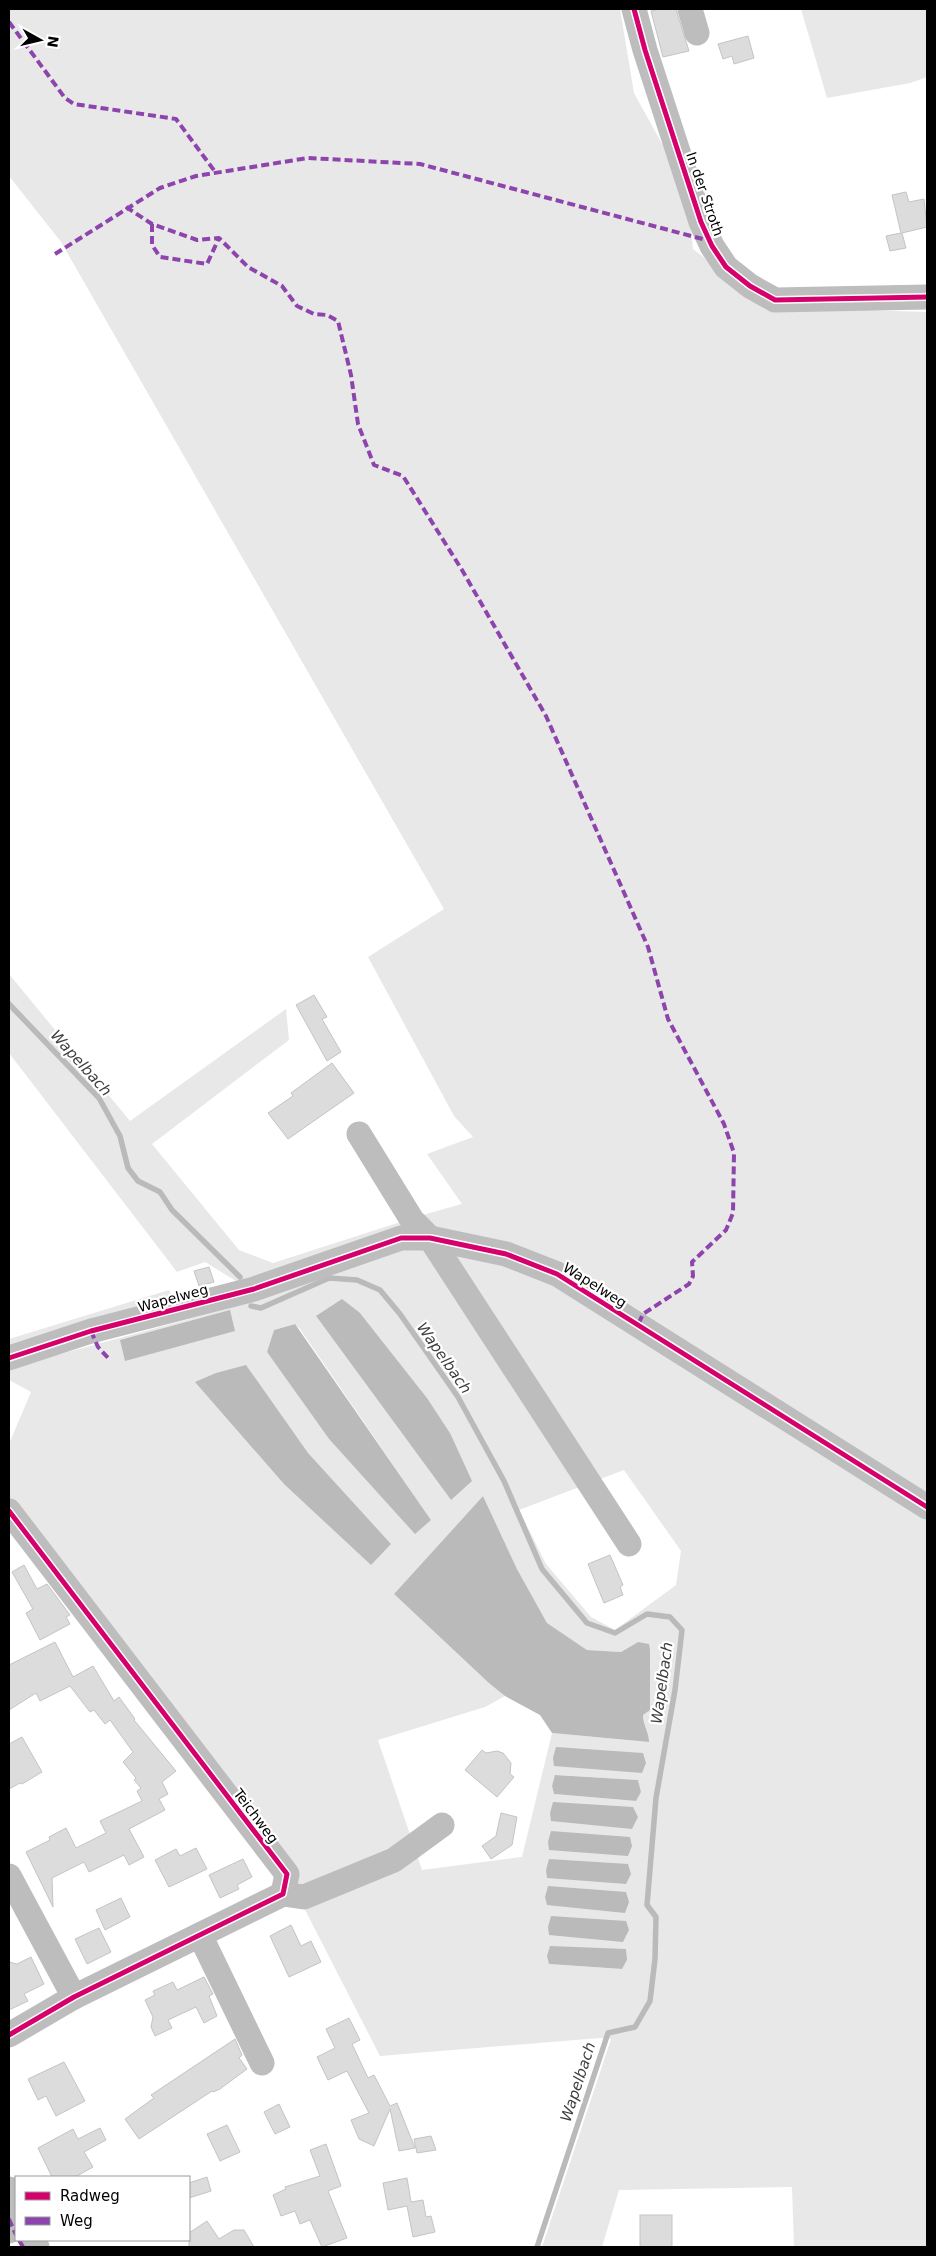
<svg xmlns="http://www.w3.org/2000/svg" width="936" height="2256" viewBox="0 0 936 2256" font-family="'DejaVu Sans',sans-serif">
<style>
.green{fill:#e8e8e8;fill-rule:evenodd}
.water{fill:#bababa}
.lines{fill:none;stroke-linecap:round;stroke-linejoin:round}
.stream{stroke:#bababa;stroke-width:5.5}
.building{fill:#dcdcdc;stroke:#c4c4c4}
.minor{stroke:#bdbdbd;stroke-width:25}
.quiet{stroke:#8e44ad;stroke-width:4;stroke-dasharray:8 4;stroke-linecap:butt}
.cycleway-casing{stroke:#fff;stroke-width:8}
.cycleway{stroke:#d6006c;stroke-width:5}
.labels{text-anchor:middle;stroke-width:4.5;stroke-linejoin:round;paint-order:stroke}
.street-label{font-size:14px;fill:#000;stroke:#fff}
.water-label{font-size:15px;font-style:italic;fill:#3e3e3e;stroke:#fff}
</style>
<rect width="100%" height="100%" fill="#fff"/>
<g class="green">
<path d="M9 9H620L634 93 687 189 693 249 769 307 927 312V2247H794L792 2187 619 2190 602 2247H542L611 2039 600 2038 380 2056 300 1900 9 1503V1444L31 1392 9 1380V1368L230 1308 270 1276 236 1281 205 1262 177 1272 9 1053V974L130 1121 286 1009 289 1040 152 1144 239 1250 273 1263 419 1216 462 1204 427 1154 473 1137 454 1116 368 957 444 909 61 242 9 176ZM360 1313 427 1398 450 1433 451 1500 316 1316ZM294 1324 300 1329 431 1520 415 1533 329 1439 267 1352 274 1330ZM624 1470 681 1551 676 1585 615 1630 591 1617 546 1564 519 1510ZM483 1496 517 1569 547 1623 587 1650 621 1652 638 1642 650 1710 643 1714C643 1725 649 1731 648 1742L552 1733 522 1857 422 1870 378 1740 485 1707 505 1696 394 1594ZM556 1775 638 1780 641 1792 636 1801 554 1794 552 1786ZM627 1960 621 1969 549 1964Z"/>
<polygon points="801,9 927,9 927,77 910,83 827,98"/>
<polygon points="169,1290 175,1300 9,1350 9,1339"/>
</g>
<g class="water">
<polygon points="342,1299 360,1313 427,1398 450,1433 472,1481 451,1500 316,1316"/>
<polygon points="230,1310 235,1331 125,1361 120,1340"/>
<polygon points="295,1324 431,1520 415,1534 329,1439 267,1352 274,1330"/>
<polygon points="246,1365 308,1453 391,1544 371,1565 284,1484 195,1382 216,1373"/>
<path d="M483 1496 517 1569 547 1623 587 1650 621 1652 638 1642 649 1644 650 1650V1710L643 1715C643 1725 649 1732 649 1742L552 1733 540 1715 505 1696 489 1683 394 1594Z"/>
<polygon points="556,1747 643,1753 646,1763 642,1773 554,1766 553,1758"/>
<polygon points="555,1775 638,1780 641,1792 636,1801 554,1794 552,1786"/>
<polygon points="553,1802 633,1807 638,1817 632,1829 551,1821 550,1813"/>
<polygon points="551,1831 630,1837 632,1846 628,1856 549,1850 548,1842"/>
<polygon points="549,1859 628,1864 631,1874 626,1884 547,1878 546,1870"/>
<polygon points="548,1886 626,1892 629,1902 625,1913 547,1905 545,1897"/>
<polygon points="551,1916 626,1921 629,1930 623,1942 549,1935 548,1927"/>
<polygon points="550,1946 626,1949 627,1960 622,1969 549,1964 547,1956"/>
</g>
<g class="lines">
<g class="stream">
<polyline points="9,1004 99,1098 120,1136 128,1168 138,1181 160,1192 172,1210 240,1277"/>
<polyline points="251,1306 261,1308 329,1278 357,1280 380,1290 400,1314 458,1397 504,1481 542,1569 587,1623 615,1633 647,1614 670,1617 682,1630 675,1690 656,1798 647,1905 656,1917 655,1959 650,2001 635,2027 608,2033 537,2247"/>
</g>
</g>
<g class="building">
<polygon points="659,9 676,9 689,51 663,57 651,11"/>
<polygon points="748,36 754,58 734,64 732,56 723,59 718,44"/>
<polygon points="906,192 909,202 924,199 927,227 902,233 906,248 890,251 886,236 901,233 892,195"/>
<polygon points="314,995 327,1017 322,1019 341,1052 327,1061 296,1005"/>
<polygon points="332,1063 354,1093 288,1139 268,1113 293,1096 291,1093"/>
<polygon points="209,1267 214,1282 199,1286 194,1271"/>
<polygon points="610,1555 623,1585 620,1587 623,1595 604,1603 588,1564"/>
<polygon points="24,1565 37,1589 47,1584 70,1615 66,1617 70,1624 40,1640 26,1613 33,1609 12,1572"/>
<polygon points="55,1642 73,1677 93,1666 114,1701 119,1697 135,1719 134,1720 176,1771 162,1782 168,1794 159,1799 165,1810 129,1829 144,1857 129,1865 124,1855 89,1872 84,1862 52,1878 53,1907 26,1852 50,1840 49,1837 66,1828 76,1848 106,1833 100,1821 142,1801 137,1791 141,1788 134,1780 136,1778 123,1762 133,1752 110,1720 105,1724 94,1710 90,1712 70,1686 40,1701 36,1693 9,1710 9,1665"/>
<polygon points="22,1737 42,1772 22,1784 20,1783 9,1789 9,1744"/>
<polygon points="482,1750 486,1753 497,1751 503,1753 511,1763 510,1774 514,1777 497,1797 465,1770"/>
<polygon points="501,1813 517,1817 512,1845 491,1859 482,1846 496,1836"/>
<polygon points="196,1848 207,1869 169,1887 155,1860 176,1849 180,1856"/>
<polygon points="243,1859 252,1877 237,1885 239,1889 220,1898 209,1875"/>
<polygon points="121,1898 130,1917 105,1930 96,1910"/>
<polygon points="291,1925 301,1946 311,1941 321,1962 289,1977 270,1936"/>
<polygon points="99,1928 111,1952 87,1964 75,1939"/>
<polygon points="31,1957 44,1984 24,1994 28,2001 9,2010 9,1962 17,1964"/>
<polygon points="204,1977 213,1994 209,1996 217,2016 204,2023 196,2007 168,2020 172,2028 155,2036 151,2027 153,2017 145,2000 155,1995 153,1991 173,1982 177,1990"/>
<polygon points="349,2018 360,2040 352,2044 368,2078 374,2075 390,2106 397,2103 415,2148 399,2151 390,2109 374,2146 359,2139 351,2120 369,2113 347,2071 328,2080 317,2057 335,2048 326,2029"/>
<polygon points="235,2039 242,2055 239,2058 247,2069 220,2089 213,2092 212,2091 139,2139 125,2119 154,2098 151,2095"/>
<polygon points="64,2062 85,2101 56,2116 46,2096 38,2100 28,2079"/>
<polygon points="279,2104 290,2127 275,2134 264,2112"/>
<polygon points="227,2125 240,2152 220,2161 207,2134"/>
<polygon points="100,2128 106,2140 84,2152 93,2167 75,2177 52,2177 38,2148 73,2129 78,2139"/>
<polygon points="431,2136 436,2150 417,2153 414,2139"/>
<polygon points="326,2144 341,2186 328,2191 347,2238 322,2247 310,2220 300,2224 295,2211 281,2216 273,2195 286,2189 285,2187 320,2176 310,2150"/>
<polygon points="207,2177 211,2191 189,2198 189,2183"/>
<polygon points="407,2178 411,2202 423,2200 426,2217 431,2216 435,2232 413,2237 407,2206 388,2210 383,2183"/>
<rect x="640" y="2215" width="32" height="32"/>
<polygon points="207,2221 219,2239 234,2230 244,2230 254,2247 189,2247 189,2233"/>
</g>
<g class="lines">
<g class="minor">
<polyline points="634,9 645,50 701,222 712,246 726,267 750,286 775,300 927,297"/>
<polyline points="690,9 697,33"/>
<polyline points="359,1134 412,1220 430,1238 629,1544"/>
<polyline points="9,1358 91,1331 254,1289 401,1238 430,1238 506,1254 557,1274 927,1507"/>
<polyline points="9,1511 287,1874 283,1894 74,1997 9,2035"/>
<polyline points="9,1876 74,1997"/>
<polyline points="283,1894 304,1897 394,1860 442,1825"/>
<polyline points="200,1935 262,2063"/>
<polyline points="9,2189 16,2205"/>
<polyline points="9,2231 16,2227"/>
<polyline points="33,2240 37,2247"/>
</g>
<g class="quiet">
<polyline points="9,22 65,98 74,104 176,119 216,173"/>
<polyline points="126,207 152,224 197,240 219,238 248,267 282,286 297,306 314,314 327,315 338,321 351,375 358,424 374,465 403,476 462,570 546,716 648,947 668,1019 724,1124 734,1153 733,1213 726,1230 692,1262 693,1276 689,1284 643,1314 638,1325"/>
<polyline points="152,224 152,245 160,257 207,264 219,238"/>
<polyline points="55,254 160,188 196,176 308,158 420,164 710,241"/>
<polyline points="91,1331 98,1347 109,1359"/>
<polyline points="9,2219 16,2235"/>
<polyline points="19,2240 23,2247"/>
</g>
<defs>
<g id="cycleway">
<polyline points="634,9 645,50 701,222 712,246 726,267 750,286 775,300 927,297"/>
<polyline points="9,1358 91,1331 254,1289 401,1238 430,1238 506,1254 557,1274 927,1507"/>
<polyline points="9,1511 287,1874 283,1894 74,1997 9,2035"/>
</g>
</defs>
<use href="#cycleway" class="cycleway-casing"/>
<use href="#cycleway" class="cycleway"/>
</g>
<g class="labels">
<g class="street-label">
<text transform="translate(705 194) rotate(71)" y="5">In der Stroth</text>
<text transform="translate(595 1285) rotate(32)" y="5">Wapelweg</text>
<text transform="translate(173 1298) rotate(-15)" y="5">Wapelweg</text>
<text transform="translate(256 1816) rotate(53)" y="5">Teichweg</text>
</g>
<g class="water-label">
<text transform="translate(81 1063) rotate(48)" y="5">Wapelbach</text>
<text transform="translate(444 1358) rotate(55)" y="5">Wapelbach</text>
<text transform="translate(662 1683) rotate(-82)" y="5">Wapelbach</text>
<text transform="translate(578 2082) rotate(-72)" y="5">Wapelbach</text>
</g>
</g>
<rect width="936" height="2256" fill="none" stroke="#000000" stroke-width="20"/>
<rect x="15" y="2176" width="175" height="65" fill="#ffffff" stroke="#999999"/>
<rect x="25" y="2192" width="25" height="8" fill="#d6006c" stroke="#999999"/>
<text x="60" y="2201" font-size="15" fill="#000000">Radweg</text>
<rect x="25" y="2217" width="25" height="8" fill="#8e44ad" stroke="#999999"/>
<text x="60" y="2226" font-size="15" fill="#000000">Weg</text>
<g transform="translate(40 40) rotate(98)" stroke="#ffffff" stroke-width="4" paint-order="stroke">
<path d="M0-4L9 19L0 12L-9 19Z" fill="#000000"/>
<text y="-8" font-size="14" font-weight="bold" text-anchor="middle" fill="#000000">N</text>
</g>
</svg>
